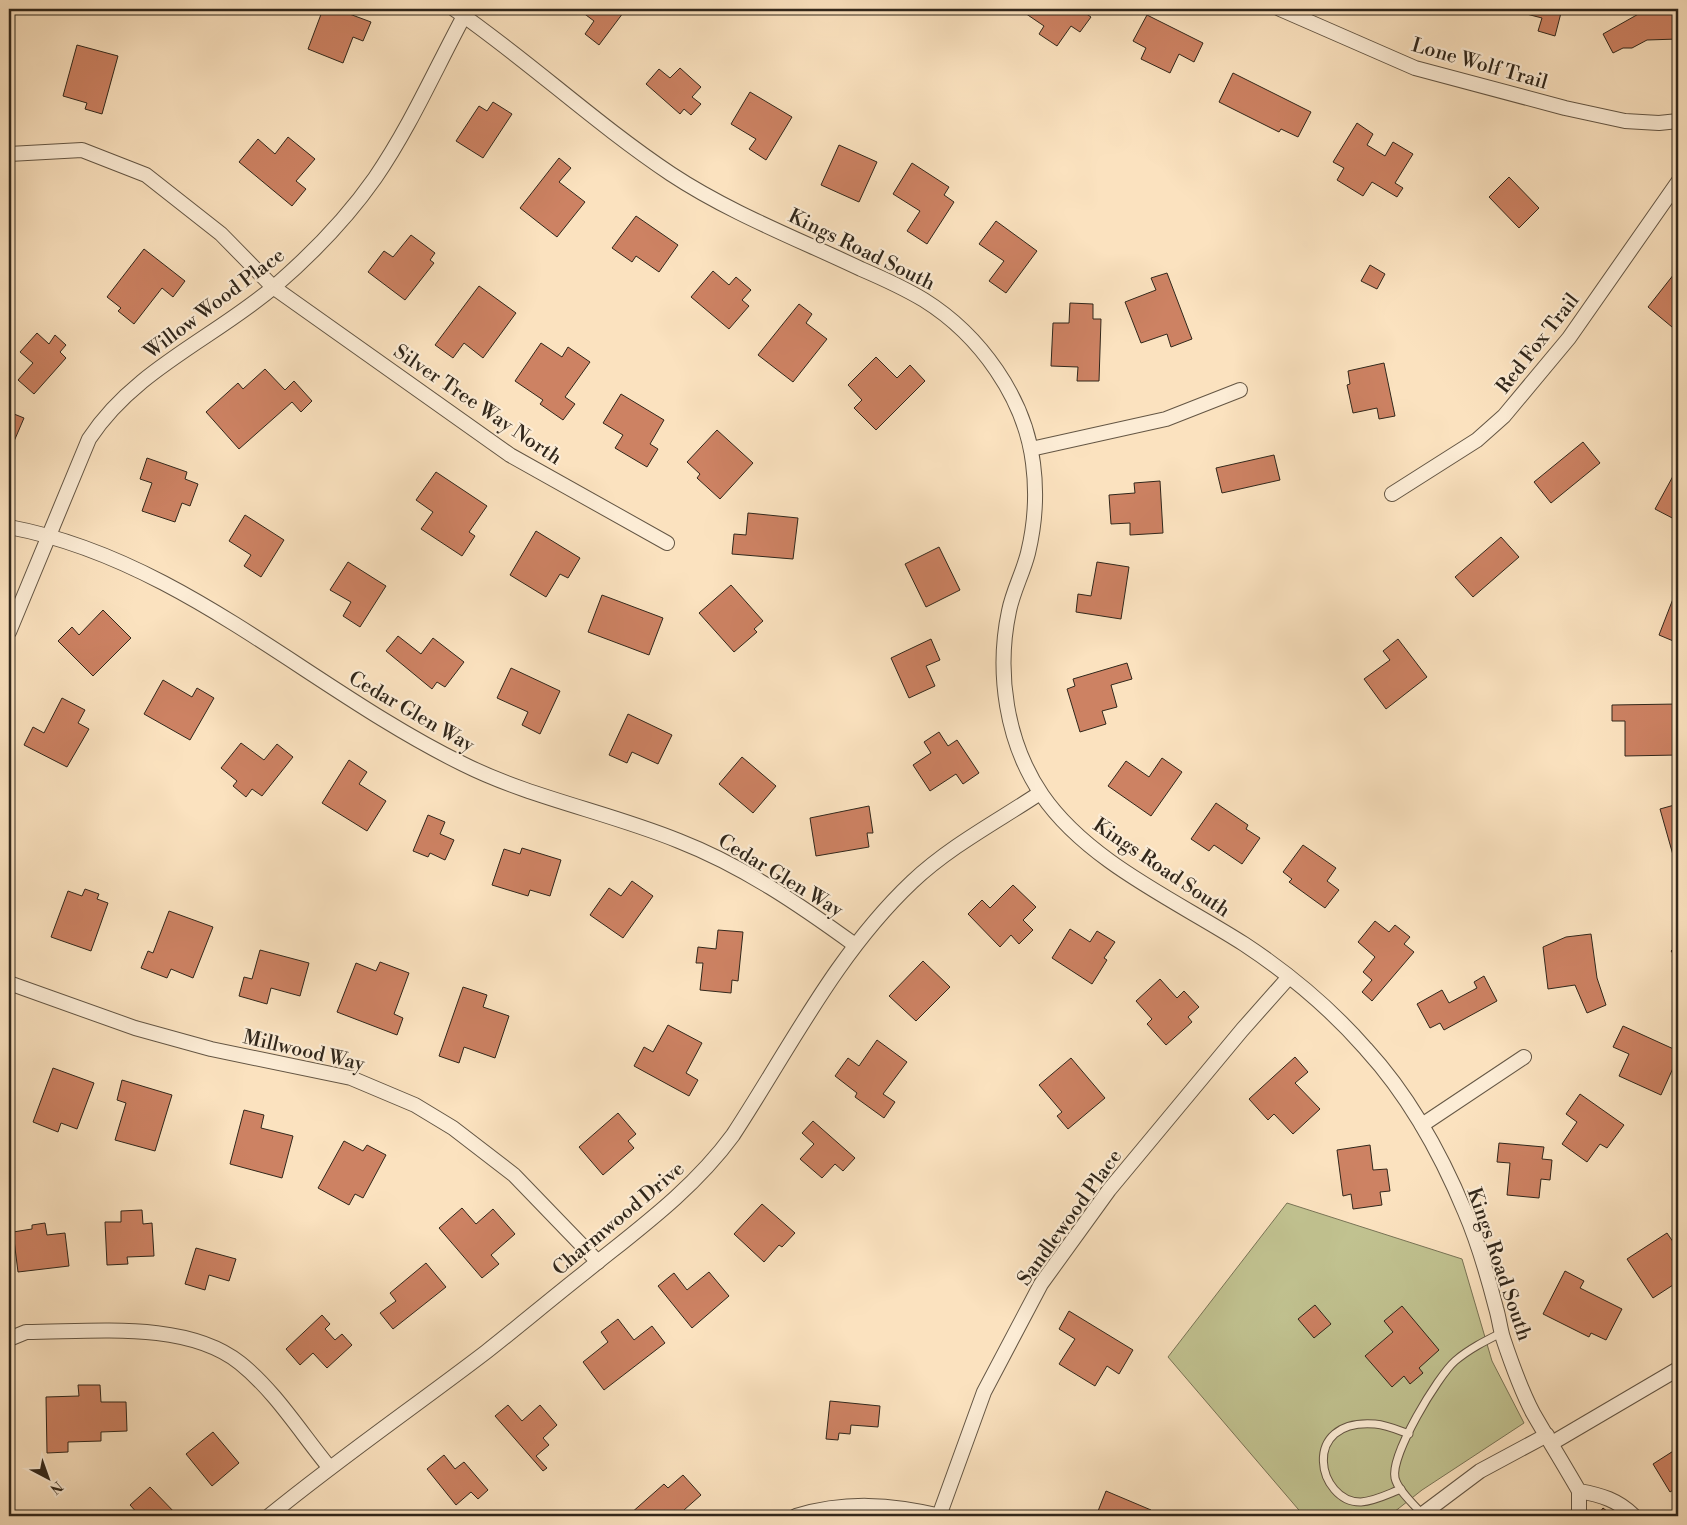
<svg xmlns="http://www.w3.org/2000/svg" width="1687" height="1525" viewBox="0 0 1687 1525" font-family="'Libre Bodoni',serif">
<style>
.green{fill:#c1c290;stroke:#797456}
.building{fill:#cd8263;stroke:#31271b}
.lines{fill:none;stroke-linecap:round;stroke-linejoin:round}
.lane-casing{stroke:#645644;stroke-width:9}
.street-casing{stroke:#645644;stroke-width:16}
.lane{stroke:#fcecd5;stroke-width:7}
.street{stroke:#fcecd5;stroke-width:14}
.labels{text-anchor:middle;stroke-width:4.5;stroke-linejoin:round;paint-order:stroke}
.street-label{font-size:20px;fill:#31271b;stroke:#fcecd5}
</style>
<rect width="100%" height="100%" fill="#fbe2bf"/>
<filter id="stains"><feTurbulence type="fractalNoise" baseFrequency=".004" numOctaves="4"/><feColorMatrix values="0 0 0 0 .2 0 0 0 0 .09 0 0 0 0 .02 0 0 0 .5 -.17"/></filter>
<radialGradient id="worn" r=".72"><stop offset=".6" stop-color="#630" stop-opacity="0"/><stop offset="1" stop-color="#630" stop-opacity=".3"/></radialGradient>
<polygon class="green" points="1287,1203 1462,1259 1492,1361 1524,1423 1422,1490 1389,1516 1304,1516 1168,1357"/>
<g class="building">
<polygon points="323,9 336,9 371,22 363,41 353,37 343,63 308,49"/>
<polygon points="578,9 626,9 599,45 585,34 594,21"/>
<polygon points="1019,9 1079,9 1091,17 1080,32 1071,26 1057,46 1039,34 1044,26"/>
<polygon points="1507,9 1562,9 1555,36 1538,31 1542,18"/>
<polygon points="1678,10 1678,39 1647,40 1632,48 1623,48 1613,53 1603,34 1642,12"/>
<polygon points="1147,15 1203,43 1194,62 1179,54 1170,73 1141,59 1146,48 1133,41"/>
<polygon points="77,45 118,56 102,114 85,109 87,103 63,96"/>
<polygon points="680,68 701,87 692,97 701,104 691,115 684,109 680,114 646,84 659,69 670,78"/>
<polygon points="9,69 13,100 9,101"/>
<polygon points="1233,73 1311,112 1298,137 1281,129 1279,132 1219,102"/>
<polygon points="750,92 792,117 766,160 749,149 756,139 731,124"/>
<polygon points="493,102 512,114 483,158 456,141 479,106 487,111"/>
<polygon points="1357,123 1373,134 1367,145 1385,156 1393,142 1413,154 1395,183 1403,188 1397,197 1372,182 1363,196 1337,180 1344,168 1333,162"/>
<polygon points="288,137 315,159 296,181 306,189 292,206 239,162 258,139 275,154"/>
<polygon points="839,145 877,162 859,202 821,185"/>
<polygon points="559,158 571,168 559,182 585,202 557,237 520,208"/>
<polygon points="912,163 949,187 944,195 954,202 927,244 907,231 920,211 893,194"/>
<polygon points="1509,177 1539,208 1519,228 1489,197"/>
<polygon points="636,216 678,245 659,272 636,256 632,262 612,248"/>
<polygon points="996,221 1037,251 1006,293 989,281 1004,261 979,244"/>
<polygon points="411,235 435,253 430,260 434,263 405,300 368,272 384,251 393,257"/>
<polygon points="144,249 185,281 173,297 162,288 134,324 118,311 121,308 107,297"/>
<polygon points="1370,265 1385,274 1377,289 1361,281"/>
<polygon points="1678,269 1678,332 1648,307"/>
<polygon points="713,271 729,285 736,277 751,290 742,300 749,306 729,329 691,297"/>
<polygon points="1167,273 1192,339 1171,347 1167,334 1141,343 1125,302 1156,290 1151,278"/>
<polygon points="479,286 516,313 483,358 464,343 453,358 435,345"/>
<polygon points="1070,303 1093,304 1093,319 1101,319 1099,381 1077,381 1078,367 1051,366 1053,323 1069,323"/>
<polygon points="799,304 812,314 806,323 827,339 793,382 758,355"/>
<polygon points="37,333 49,344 55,335 66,345 60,352 66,358 34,394 18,380 33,363 20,352"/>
<polygon points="541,343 562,357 568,347 590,362 565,397 575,404 563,420 540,404 543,400 515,381"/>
<polygon points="876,357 897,378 910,365 925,381 876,430 854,408 862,400 848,385"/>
<polygon points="1384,363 1395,416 1379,419 1377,408 1353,413 1347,385 1350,384 1348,371"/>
<polygon points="265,369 285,390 294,381 312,401 301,412 292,402 239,449 206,412 238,383 243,389"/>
<polygon points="621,394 664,420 650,444 658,449 647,467 615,448 623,435 603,423"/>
<polygon points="9,412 24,418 9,453"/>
<polygon points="717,430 753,463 720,499 697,478 700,474 687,462"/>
<polygon points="1583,442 1600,463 1551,503 1534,482"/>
<polygon points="1274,455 1280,480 1222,493 1216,468"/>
<polygon points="147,458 187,472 185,479 198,484 190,506 182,503 175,522 142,511 152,483 140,479"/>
<polygon points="1678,467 1678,521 1655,509"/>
<polygon points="436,472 487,506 469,532 475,536 462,556 421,529 433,512 416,500"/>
<polygon points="1160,481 1163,533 1130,535 1130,523 1111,524 1109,495 1135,493 1134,483"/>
<polygon points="748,513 798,518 793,559 732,554 734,534 746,535"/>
<polygon points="245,515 284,540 261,577 244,566 251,555 229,541"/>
<polygon points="536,531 580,558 568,578 560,574 546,597 510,575"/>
<polygon points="1501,537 1519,557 1473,597 1455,577"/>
<polygon points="939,547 960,590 926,607 905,564"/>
<polygon points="348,562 386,586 360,627 343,616 351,602 330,590"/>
<polygon points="1097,562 1129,567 1121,619 1076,612 1078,594 1091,596"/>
<polygon points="731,585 763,621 754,629 757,632 734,652 699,613"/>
<polygon points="1678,586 1678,643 1659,635"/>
<polygon points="602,595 663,618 649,655 588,632"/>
<polygon points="103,610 131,638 93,676 58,641 72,627 79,635"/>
<polygon points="398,636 421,654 433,638 464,662 445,687 437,682 432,689 386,651"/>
<polygon points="931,639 940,660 926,666 935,686 909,698 891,658"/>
<polygon points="1398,639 1427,677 1386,709 1364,679 1390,660 1383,651"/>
<polygon points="1127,663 1132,679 1111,685 1117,707 1102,711 1106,724 1080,732 1067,689 1075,686 1073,679"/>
<polygon points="511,668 560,691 540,734 522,725 528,712 497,698"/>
<polygon points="163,680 192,697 197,688 214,698 190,740 144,714"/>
<polygon points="62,698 85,710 78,723 89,729 67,767 24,745 33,727 44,733"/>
<polygon points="1678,704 1678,755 1625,756 1625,721 1612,721 1612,705"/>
<polygon points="628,714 672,735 658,764 632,752 627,763 609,755"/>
<polygon points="939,732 948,746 957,740 979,773 963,784 956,774 930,791 913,765 931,753 924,742"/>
<polygon points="241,743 264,760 277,744 293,757 262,796 252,789 246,797 233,786 237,781 221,768"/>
<polygon points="742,757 776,786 753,813 719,784"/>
<polygon points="1162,758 1182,772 1151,816 1108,786 1126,761 1149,777"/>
<polygon points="349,760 367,772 359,784 386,801 367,831 322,803"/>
<polygon points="1216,803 1248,825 1246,829 1260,838 1242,864 1214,845 1209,851 1191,839"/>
<polygon points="1678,804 1678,854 1673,855 1660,809"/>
<polygon points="869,806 873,833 867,833 869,847 816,856 810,818"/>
<polygon points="428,815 445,822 440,834 454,840 445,860 430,853 428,857 413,851"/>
<polygon points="1303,845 1336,868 1327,881 1339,890 1325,908 1289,882 1292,879 1283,872"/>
<polygon points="522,848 561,860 550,896 530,890 528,896 492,885 504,849 520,854"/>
<polygon points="632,881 653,896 623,938 590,915 609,888 621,896"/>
<polygon points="1013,885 1036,907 1023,920 1033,930 1019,944 1011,935 1000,947 968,914 982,900 990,908"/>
<polygon points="85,889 99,894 97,899 108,903 91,951 51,937 68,891 82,896"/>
<polygon points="169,911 213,927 193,978 171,969 167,978 141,968 148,951 153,953"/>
<polygon points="1375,921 1389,932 1395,925 1410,937 1404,944 1414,952 1372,1001 1362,992 1372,980 1363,972 1375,957 1358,942"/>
<polygon points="1070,929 1090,942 1097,931 1115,942 1104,958 1107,960 1092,984 1052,958"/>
<polygon points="718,930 743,932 738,981 732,980 731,993 700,990 703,963 696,963 698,947 716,949"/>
<polygon points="1591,934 1597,978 1606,1005 1587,1013 1575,985 1548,989 1543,947 1566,937"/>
<polygon points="1678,944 1678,960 1671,951"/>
<polygon points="260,950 309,963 300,996 271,988 267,1004 239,996 244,977 252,979"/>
<polygon points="923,961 950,987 916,1021 889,996"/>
<polygon points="380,962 409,973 394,1014 403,1018 397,1035 337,1012 356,963 376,971"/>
<polygon points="1484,976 1497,1001 1444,1030 1440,1023 1430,1028 1417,1004 1442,990 1449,1003 1477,988 1474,982"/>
<polygon points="1160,979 1177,998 1184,991 1199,1007 1188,1017 1192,1022 1166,1045 1147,1024 1152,1019 1136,1001"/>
<polygon points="463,987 487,995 483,1007 509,1016 495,1058 464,1047 459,1063 439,1056"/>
<polygon points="668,1025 702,1043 686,1073 698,1080 689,1096 634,1066 644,1047 653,1052"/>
<polygon points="1623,1026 1678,1051 1678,1057 1661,1095 1619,1076 1629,1054 1613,1047"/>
<polygon points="877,1040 907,1062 883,1094 895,1102 884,1118 855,1097 857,1093 835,1076 848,1058 859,1066"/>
<polygon points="1295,1057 1308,1072 1295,1083 1320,1109 1293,1134 1274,1114 1268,1120 1249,1099"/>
<polygon points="1071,1058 1105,1098 1068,1129 1057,1116 1062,1112 1039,1085"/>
<polygon points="53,1068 94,1083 77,1129 61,1123 58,1132 33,1122"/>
<polygon points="122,1080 172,1095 155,1151 115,1140 126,1103 117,1100"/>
<polygon points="1580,1094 1624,1125 1607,1148 1600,1144 1587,1162 1562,1144 1577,1122 1566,1114"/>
<polygon points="244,1110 264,1115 261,1128 293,1136 282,1178 230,1164"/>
<polygon points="618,1113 636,1134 628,1141 634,1148 603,1175 579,1147"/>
<polygon points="813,1121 855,1158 843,1171 835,1164 822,1178 800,1159 814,1144 802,1133"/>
<polygon points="344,1141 363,1151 367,1145 386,1155 363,1198 355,1194 349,1205 318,1188"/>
<polygon points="1499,1143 1544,1147 1542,1159 1552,1160 1550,1180 1541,1179 1539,1198 1507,1195 1510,1163 1497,1162"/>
<polygon points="1370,1145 1373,1170 1387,1169 1390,1191 1380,1192 1382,1205 1353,1209 1351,1194 1343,1196 1337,1150"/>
<polygon points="762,1204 795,1233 782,1247 779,1245 764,1262 734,1234"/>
<polygon points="462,1208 476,1224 493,1209 515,1234 491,1255 499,1264 482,1278 439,1228"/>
<polygon points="142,1210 143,1224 152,1223 154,1256 127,1257 128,1264 107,1265 105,1222 121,1222 121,1211"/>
<polygon points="45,1223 47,1235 65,1233 69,1266 18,1272 13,1232 32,1229 32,1225"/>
<polygon points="1667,1233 1678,1249 1678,1292 1673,1285 1653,1298 1627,1259"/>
<polygon points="196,1248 236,1259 229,1281 209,1275 205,1290 185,1284"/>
<polygon points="426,1263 446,1287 393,1329 380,1313 396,1301 390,1293"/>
<polygon points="1565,1271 1584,1281 1580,1288 1622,1309 1606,1340 1591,1333 1589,1337 1543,1314"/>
<polygon points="709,1272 729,1296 692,1328 658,1286 674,1273 687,1290"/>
<polygon points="1315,1305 1331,1324 1314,1338 1298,1319"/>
<polygon points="1402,1306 1439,1350 1419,1368 1423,1373 1410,1384 1404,1376 1392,1387 1365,1356 1393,1332 1384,1321"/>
<polygon points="1069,1311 1133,1350 1119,1374 1107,1366 1095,1386 1059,1364 1075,1339 1059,1329"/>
<polygon points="322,1315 330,1324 325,1329 335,1340 342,1334 352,1345 327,1368 313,1353 300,1365 286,1349"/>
<polygon points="618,1319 634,1340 652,1326 665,1343 604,1390 583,1362 608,1342 601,1332"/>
<polygon points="78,1385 100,1385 101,1402 126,1402 127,1431 101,1432 101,1441 68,1442 68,1452 47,1453 46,1397 79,1396"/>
<polygon points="830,1401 880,1406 878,1427 851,1425 850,1434 839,1433 838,1440 826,1439"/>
<polygon points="508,1405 522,1421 540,1405 557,1425 543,1438 549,1445 536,1456 547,1468 543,1471 495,1416"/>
<polygon points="9,1427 12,1427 9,1466"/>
<polygon points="213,1432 239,1463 212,1486 186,1454"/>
<polygon points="1678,1448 1678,1487 1670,1492 1653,1464"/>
<polygon points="444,1455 455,1469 464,1462 488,1490 478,1499 471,1492 456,1505 427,1469"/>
<polygon points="683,1475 701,1495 684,1510 688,1513 684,1516 632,1516 630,1514 664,1484 668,1488"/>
<polygon points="150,1487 178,1516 140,1516 130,1505"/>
<polygon points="1106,1491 1151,1510 1149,1516 1096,1516"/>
<polygon points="1603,1508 1613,1516 1597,1516"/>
</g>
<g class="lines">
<defs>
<g id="lane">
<path d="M1401 1489C1388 1494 1375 1501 1361 1502 1318 1503 1299 1418 1375 1424 1387 1425 1398 1430 1409 1434"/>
<path d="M1422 1514C1414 1504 1398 1491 1395 1478 1390 1455 1438 1376 1455 1361 1469 1349 1485 1341 1501 1333"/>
</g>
<g id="street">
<path d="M454 9C529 61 596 124 671 174 730 213 798 239 861 269 882 278 904 288 924 300 980 335 1025 398 1033 463 1037 493 1035 524 1028 553 1023 573 1013 591 1009 611 996 672 1006 742 1042 795 1088 862 1177 901 1244 944 1288 973 1331 1009 1366 1049 1409 1096 1441 1154 1465 1212 1478 1242 1488 1277 1496 1308 1499 1318 1500 1328 1503 1338 1511 1362 1521 1390 1533 1413 1548 1439 1564 1465 1579 1491 1601 1495 1618 1500 1634 1516"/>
<polyline points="1280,9 1415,68 1565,108 1625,121 1659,123 1678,121"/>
<polyline points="9,154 82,150 146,175 221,234 273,287 510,455 667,543"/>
<polyline points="1031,449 1166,419 1240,390"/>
<polyline points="1392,494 1477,440 1504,416 1569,338 1678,182"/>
<path d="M9 527C181 559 310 689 463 764 531 798 608 812 679 841 743 866 800 905 855 945"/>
<path d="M9 632 89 439C134 370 214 338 275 286 312 254 347 218 375 178 410 127 435 70 464 16"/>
<polyline points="9,983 135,1028 211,1049 351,1078 415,1105 453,1128 514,1175 598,1262"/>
<polyline points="1422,1125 1524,1057"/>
<path d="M9 1339 26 1332C92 1332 186 1320 240 1363 275 1391 301 1433 329 1467"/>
<polyline points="1552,1443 1678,1369"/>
<path d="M269 1516C340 1458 414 1407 486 1352 519 1326 551 1299 584 1273 637 1230 692 1191 733 1135 790 1048 836 954 912 882 950 846 998 821 1040 793"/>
<path d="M796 1516C845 1501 891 1504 941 1516"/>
<polyline points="939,1516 984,1392 1041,1284 1109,1190 1242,1030 1289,977"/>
<polyline points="1420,1516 1480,1471 1547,1435"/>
<polyline points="1579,1516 1579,1491"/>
</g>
</defs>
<use href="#lane" class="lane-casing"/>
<use href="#street" class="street-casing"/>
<use href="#lane" class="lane"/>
<use href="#street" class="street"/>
</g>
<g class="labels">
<g class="street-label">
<text transform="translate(1480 63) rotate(16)" y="7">Lone Wolf Trail</text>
<text transform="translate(862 249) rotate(26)" y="7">Kings Road South</text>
<text transform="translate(214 303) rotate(-37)" y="7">Willow Wood Place</text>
<text transform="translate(1537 343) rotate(-52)" y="7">Red Fox Trail</text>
<text transform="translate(478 404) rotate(34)" y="7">Silver Tree Way North</text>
<text transform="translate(412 711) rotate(30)" y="7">Cedar Glen Way</text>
<text transform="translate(1162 867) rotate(34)" y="7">Kings Road South</text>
<text transform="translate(781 875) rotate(31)" y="7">Cedar Glen Way</text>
<text transform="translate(304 1050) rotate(13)" y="7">Millwood Way</text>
<text transform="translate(1069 1217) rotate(-54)" y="7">Sandlewood Place</text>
<text transform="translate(618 1218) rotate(-40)" y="7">Charmwood Drive</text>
<text transform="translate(1500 1264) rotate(71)" y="7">Kings Road South</text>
</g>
</g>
<rect width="1687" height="1525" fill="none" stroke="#fbe2bf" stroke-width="30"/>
<rect x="10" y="10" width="1667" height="1505" fill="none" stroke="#31271b" stroke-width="2.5"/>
<rect x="15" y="15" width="1657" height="1495" fill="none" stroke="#31271b"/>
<g transform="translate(48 1478) rotate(139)" stroke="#fcecd5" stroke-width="4" paint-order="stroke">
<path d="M0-4L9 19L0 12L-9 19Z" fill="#31271b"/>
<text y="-8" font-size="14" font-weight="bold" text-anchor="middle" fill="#31271b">N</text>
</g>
<rect width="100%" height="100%" filter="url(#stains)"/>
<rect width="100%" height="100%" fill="url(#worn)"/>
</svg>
